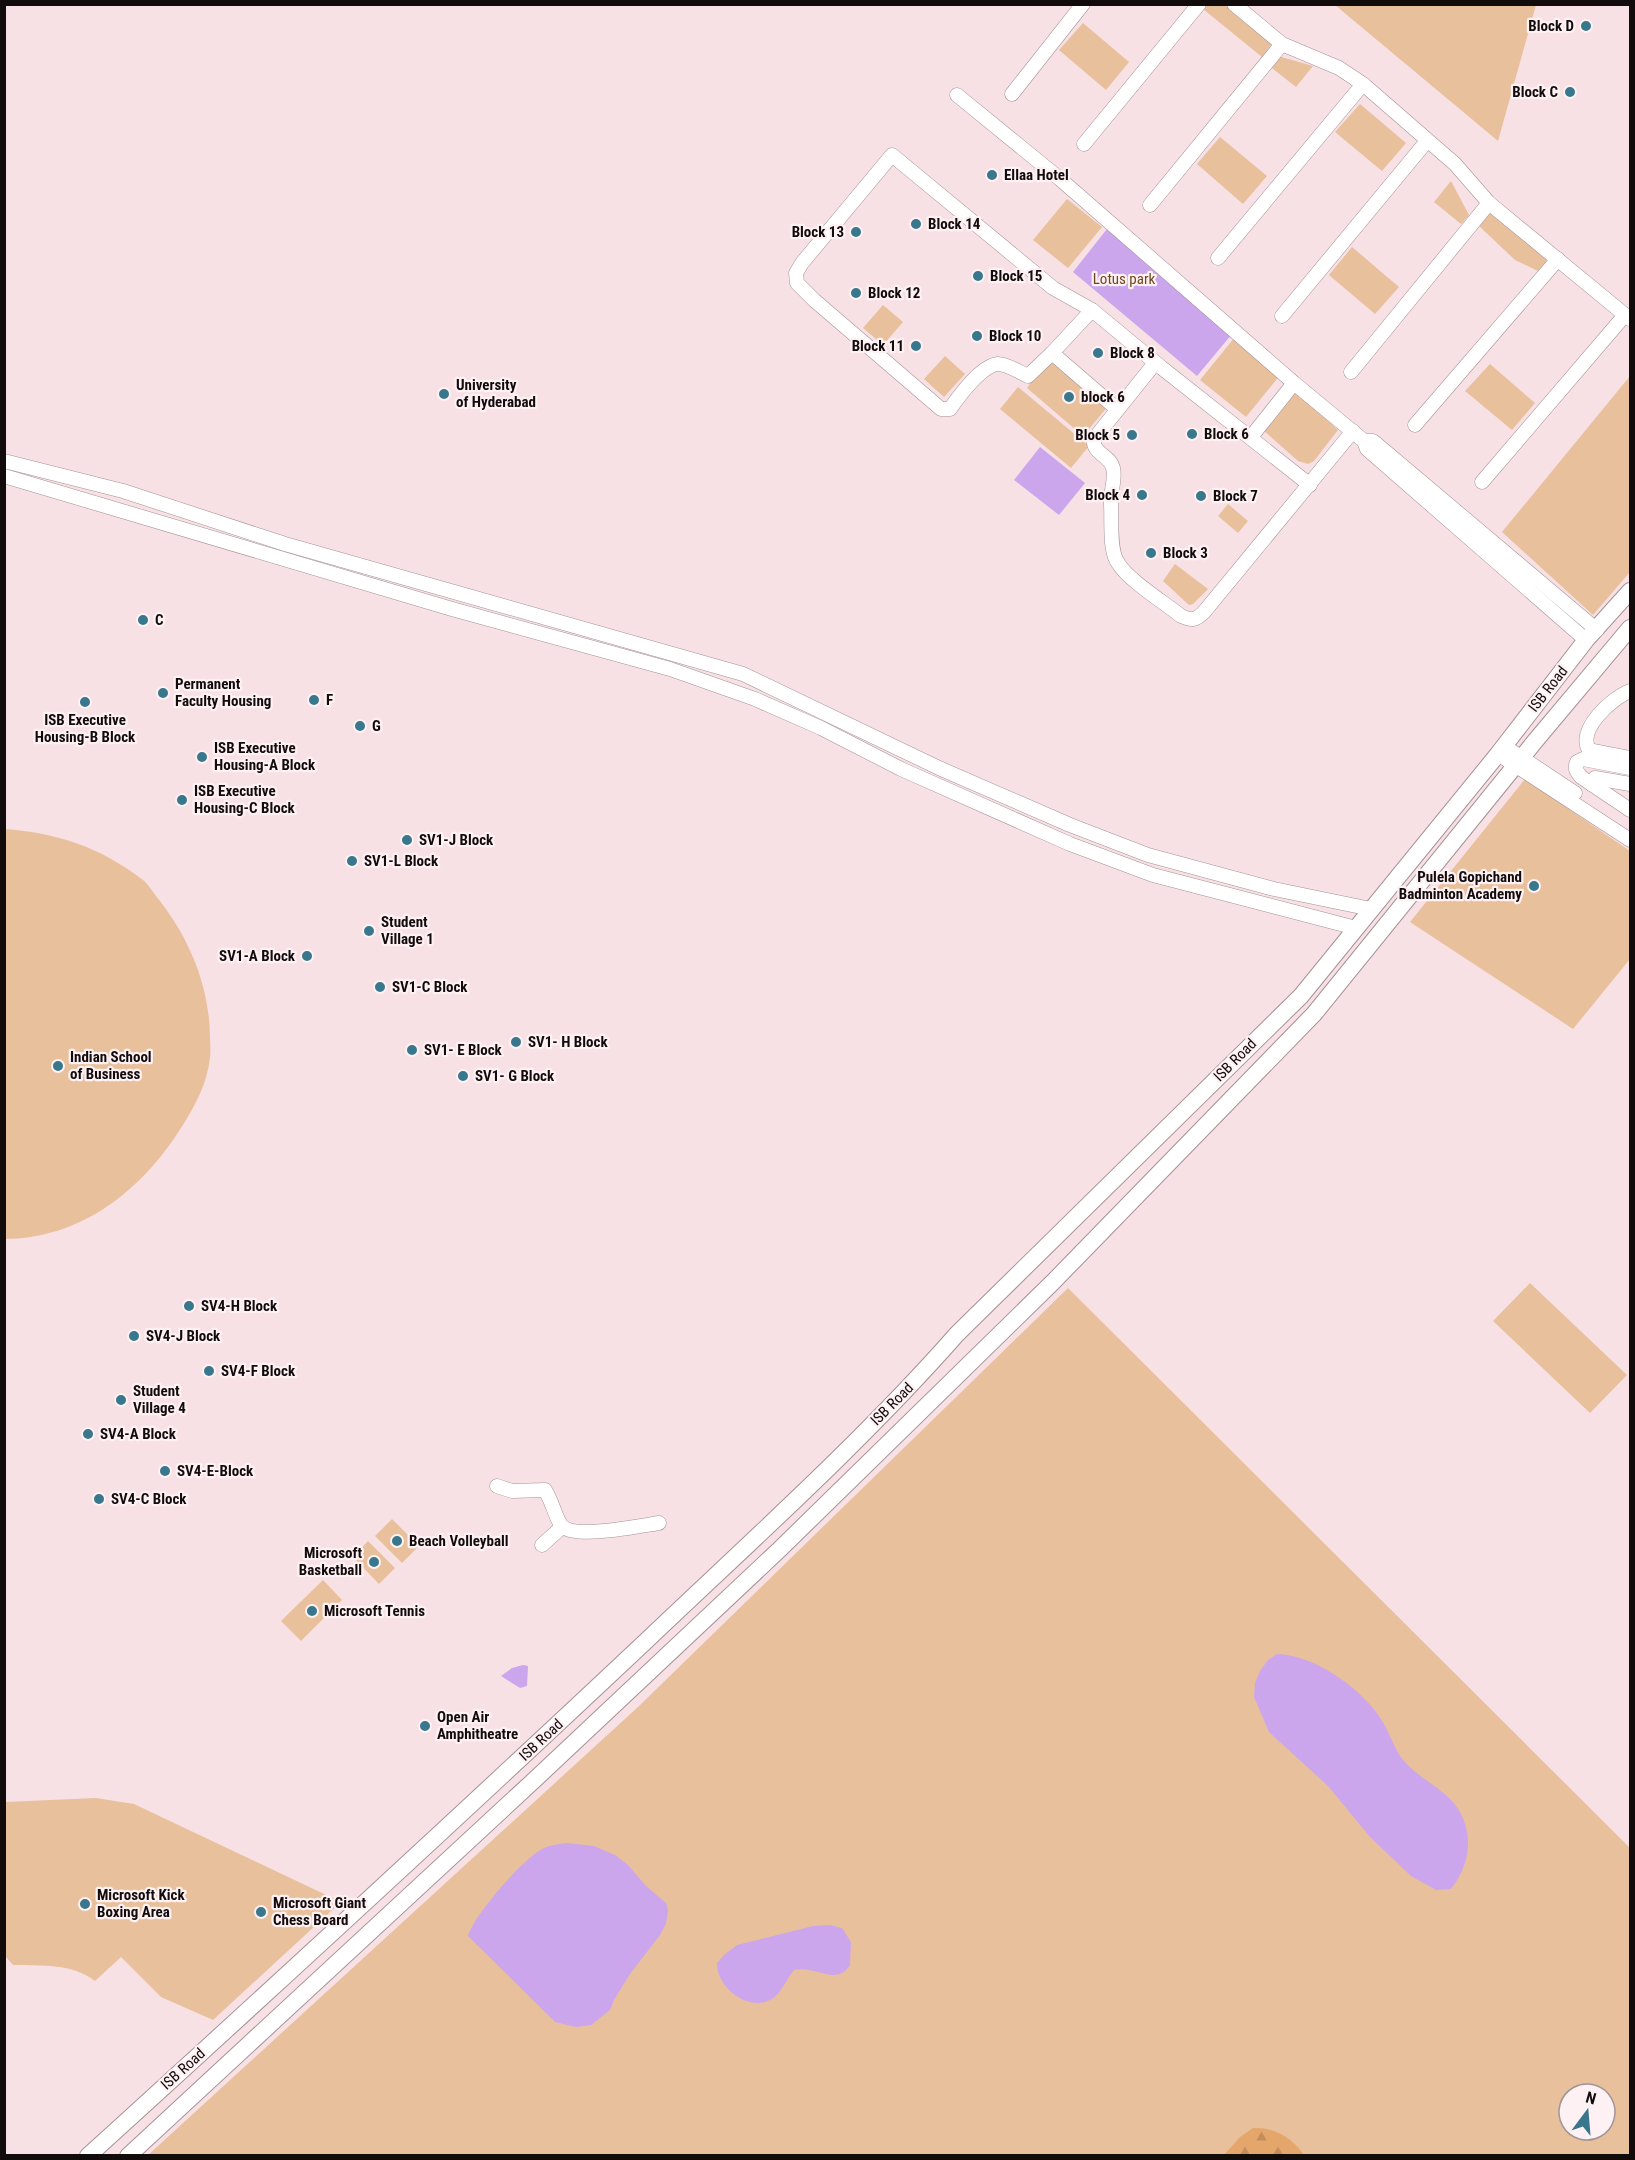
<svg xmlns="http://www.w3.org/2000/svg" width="1635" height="2160" font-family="'Roboto Condensed',sans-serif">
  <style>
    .green { fill: #e9c09c; fill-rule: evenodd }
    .forest { fill: url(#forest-firs) }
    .water { fill: #cba6ec }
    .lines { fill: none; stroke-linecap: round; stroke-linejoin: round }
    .minor-casing { stroke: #a59195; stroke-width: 15 }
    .major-casing { stroke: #a59195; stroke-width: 18 }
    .minor { stroke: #fff; stroke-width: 14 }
    .major { stroke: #fff; stroke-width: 16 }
    .poi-dot { fill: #38778c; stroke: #fef1f3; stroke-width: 2 }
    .labels { text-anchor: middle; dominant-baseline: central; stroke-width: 4.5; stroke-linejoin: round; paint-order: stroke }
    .poi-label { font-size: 15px; font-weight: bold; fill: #120b0c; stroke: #fef1f3; text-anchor: start }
    .park-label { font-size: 15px; fill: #70461b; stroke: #fef1f3 }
    .street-label { font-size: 15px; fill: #120b0c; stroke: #fef1f3 }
  </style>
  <defs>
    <pattern id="forest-firs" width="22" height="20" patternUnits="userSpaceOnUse" patternTransform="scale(1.5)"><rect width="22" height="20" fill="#e4a66b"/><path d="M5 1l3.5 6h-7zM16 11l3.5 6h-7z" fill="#c38e5c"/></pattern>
  </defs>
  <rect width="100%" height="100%" fill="#f7e1e5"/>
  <g class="green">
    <path d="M1207 5H1226L1273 42 1262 57 1203 9Z"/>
    <path d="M1335 5H1536L1498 141Z"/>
    <path d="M1083 23 1129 62 1106 90 1059 50Z"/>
    <path d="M1278 56 1313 66 1296 87 1268 65Z"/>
    <path d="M1360 104 1406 143 1382 171 1335 132Z"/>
    <path d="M1220 137 1267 176 1243 204 1197 164Z"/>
    <path d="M1451 181 1469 215 1461 224 1434 202Z"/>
    <path d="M1067 199 1102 227 1068 268 1033 240Z"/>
    <path d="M1488 210 1547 260 1538 271 1515 260 1478 225Z"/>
    <path d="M1352 247 1399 287 1375 314 1329 275Z"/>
    <path d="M883 305 903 322 883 345 863 328Z"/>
    <path d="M1235 337 1281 374 1246 417 1200 380Z"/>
    <path d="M1052 353 1109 405 1083 436 1027 388Z"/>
    <path d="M945 356 965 374 944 397 924 379Z"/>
    <path d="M1490 364 1535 403 1512 430 1465 391Z"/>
    <path d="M1630 376V572L1593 615 1502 532Z"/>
    <path d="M1018 387 1089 446 1071 468 1000 409Z"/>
    <path d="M1295 391 1338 430 1314 461 1308 464 1298 461 1263 430Z"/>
    <path d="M1228 504 1248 521 1238 533 1218 516Z"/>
    <path d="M1175 564 1208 589 1193 604 1189 605 1163 581Z"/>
    <path d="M1525 779 1630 851V959L1573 1029 1410 922Z"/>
    <path d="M4 829C58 833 100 847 143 880 149 885 154 894 160 901 190 940 209 986 210 1035 210 1042 211 1050 210 1058 207 1084 195 1106 181 1128 142 1190 81 1239 4 1239Z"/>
    <path d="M1530 1283 1627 1375 1590 1413 1493 1321Z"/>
    <path d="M1068 1288 1630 1848V2155L147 2156 638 1707ZM1569 2094H1605V2130H1569Z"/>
    <path d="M392 1519 419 1546 402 1563 375 1536Z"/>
    <path d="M368 1541 395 1568 379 1584 353 1557Z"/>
    <path d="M323 1580 342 1600 301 1641 281 1621Z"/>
    <path d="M96 1798 134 1804 341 1902 213 2020 161 1997 121 1957 95 1981C72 1963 42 1966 13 1965L5 1956V1802Z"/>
  </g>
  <path class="forest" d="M1253 2128C1275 2127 1292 2138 1304 2155H1224L1240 2137Z"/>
  <g class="water">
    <path d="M1107 229 1232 334 1197 376 1073 272Z"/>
    <path d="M1040 447 1085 483 1059 515 1014 480Z"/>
    <path d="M1277 1654C1314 1655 1358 1686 1379 1716 1389 1730 1393 1747 1403 1760 1416 1775 1434 1784 1449 1798 1475 1823 1473 1862 1451 1889L1436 1890 1411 1876 1370 1837 1328 1786 1269 1732 1254 1697 1255 1683 1260 1671 1268 1660Z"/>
    <path d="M523 1665 528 1666 527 1686 520 1688 501 1676 512 1668Z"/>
    <path d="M567 1843 594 1846 615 1855 628 1865 646 1886 666 1903 668 1910 666 1924 660 1935 630 1974 614 2000 610 2010 591 2025 576 2027 555 2022 468 1936C473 1916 525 1856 544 1848 551 1845 559 1844 567 1843Z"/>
    <path d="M830 1925 842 1928 851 1942 850 1965C837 1987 816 1965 794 1970 786 1979 781 1995 770 2000 748 2012 716 1987 717 1963L725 1954 737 1945 813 1926Z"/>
  </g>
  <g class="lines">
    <g class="minor-casing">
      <g id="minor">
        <path d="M1234 4 1282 44 1339 68 1363 84 1455 164 1489 203 1630 319"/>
        <path d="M1012 94 1083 4"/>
        <path d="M957 95 1060 179 1294 383 1364 441H1373L1597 630"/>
        <path d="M1084 144 1199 4"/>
        <path d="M1150 205 1282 44"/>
        <path d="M1218 258 1363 84"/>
        <path d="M1282 316 1427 141"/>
        <path d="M1052 353 1092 310"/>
        <path d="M1155 363 1094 439C1092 454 1110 455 1113 468 1116 479 1110 492 1111 504 1112 520 1109 551 1118 563 1128 580 1165 603 1181 616 1192 621 1196 620 1204 612L1353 431"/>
        <path d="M1351 372 1489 203"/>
        <path d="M1117 409 1052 353 1028 376C1019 372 1007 364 998 364 982 365 959 396 950 409H941L814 300 797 283 796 273 802 263 892 155 1053 288 1092 310 1162 368 1310 485"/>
        <path d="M1415 425 1558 259"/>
        <path d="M1251 437 1294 383"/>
        <path d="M1364 441 1367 449 1586 640"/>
        <path d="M4 461 123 491 285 544 743 674 939 768 1070 825 1148 855 1274 889 1371 909"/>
        <path d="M4 476 452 609 670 669 755 699 821 728 901 769 1070 844 1153 875 1356 928"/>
        <path d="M1482 482 1625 315"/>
        <path d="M1630 691C1612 698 1577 729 1589 750L1630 758"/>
        <path d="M1504 746 1575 793"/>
        <path d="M1498 754 1630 840"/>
        <path d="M1630 768 1583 759 1577 762C1574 769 1577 772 1581 777L1630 810"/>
        <path d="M1591 784 1595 778 1630 784"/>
        <path d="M497 1486 512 1491 545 1490C552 1501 555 1516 561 1525 572 1540 640 1526 659 1523"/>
        <path d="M542 1545 562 1527"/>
      </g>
    </g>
    <g class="major-casing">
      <g id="major">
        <path d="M88 2156C275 1986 461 1815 645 1642 750 1542 861 1443 957 1334L1301 996 1498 754 1586 640 1630 591"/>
        <path d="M128 2156 530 1784 780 1549 1053 1282 1314 1014 1536 740 1630 628"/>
      </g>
    </g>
    <use href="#minor" class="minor"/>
    <use href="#major" class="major"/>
  </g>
  <g class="poi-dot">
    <circle cx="1586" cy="26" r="6"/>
    <circle cx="1570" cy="92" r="6"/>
    <circle cx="992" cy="175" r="6"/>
    <circle cx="916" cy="224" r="6"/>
    <circle cx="856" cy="232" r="6"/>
    <circle cx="978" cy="276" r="6"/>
    <circle cx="856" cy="293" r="6"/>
    <circle cx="977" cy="336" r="6"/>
    <circle cx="916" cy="346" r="6"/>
    <circle cx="1098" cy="353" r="6"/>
    <circle cx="444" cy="394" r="6"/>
    <circle cx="1069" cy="397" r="6"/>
    <circle cx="1192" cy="434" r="6"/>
    <circle cx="1132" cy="435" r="6"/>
    <circle cx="1142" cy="495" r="6"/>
    <circle cx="1201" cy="496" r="6"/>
    <circle cx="1151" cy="553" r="6"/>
    <circle cx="143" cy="620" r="6"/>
    <circle cx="163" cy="693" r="6"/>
    <circle cx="314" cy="700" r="6"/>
    <circle cx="85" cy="702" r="6"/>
    <circle cx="360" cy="726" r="6"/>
    <circle cx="202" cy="757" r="6"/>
    <circle cx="182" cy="800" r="6"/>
    <circle cx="407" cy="840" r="6"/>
    <circle cx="352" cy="861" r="6"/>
    <circle cx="1534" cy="886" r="6"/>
    <circle cx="369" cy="931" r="6"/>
    <circle cx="307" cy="956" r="6"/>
    <circle cx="380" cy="987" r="6"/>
    <circle cx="516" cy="1042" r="6"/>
    <circle cx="412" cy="1050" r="6"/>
    <circle cx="58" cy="1066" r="6"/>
    <circle cx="463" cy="1076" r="6"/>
    <circle cx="189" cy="1306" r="6"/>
    <circle cx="134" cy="1336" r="6"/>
    <circle cx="209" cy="1371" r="6"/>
    <circle cx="121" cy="1400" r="6"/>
    <circle cx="88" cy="1434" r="6"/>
    <circle cx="165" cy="1471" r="6"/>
    <circle cx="99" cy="1499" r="6"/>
    <circle cx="397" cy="1541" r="6"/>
    <circle cx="374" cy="1562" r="6"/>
    <circle cx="312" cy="1611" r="6"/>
    <circle cx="425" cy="1726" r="6"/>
    <circle cx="85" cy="1904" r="6"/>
    <circle cx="261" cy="1912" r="6"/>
  </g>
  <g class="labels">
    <g class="poi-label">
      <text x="1574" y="26" text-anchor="end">Block D</text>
      <text x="1558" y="92" text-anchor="end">Block C</text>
      <text x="1004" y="175">Ellaa Hotel</text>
      <text x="928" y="224">Block 14</text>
      <text x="844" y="232" text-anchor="end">Block 13</text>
      <text x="990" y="276">Block 15</text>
      <text x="868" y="293">Block 12</text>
      <text x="989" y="336">Block 10</text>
      <text x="904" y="346" text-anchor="end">Block 11</text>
      <text x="1110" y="353">Block 8</text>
      <text x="456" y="385">University<tspan x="456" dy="17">of Hyderabad</tspan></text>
      <text x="1081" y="397">block 6</text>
      <text x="1204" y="434">Block 6</text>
      <text x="1120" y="435" text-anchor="end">Block 5</text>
      <text x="1130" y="495" text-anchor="end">Block 4</text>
      <text x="1213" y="496">Block 7</text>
      <text x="1163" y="553">Block 3</text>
      <text x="155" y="620">C</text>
      <text x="175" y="684">Permanent<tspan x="175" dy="17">Faculty Housing</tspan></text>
      <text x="326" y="700">F</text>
      <text x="85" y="720" text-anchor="middle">ISB Executive<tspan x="85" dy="17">Housing-B Block</tspan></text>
      <text x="372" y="726">G</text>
      <text x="214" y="748">ISB Executive<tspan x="214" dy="17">Housing-A Block</tspan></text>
      <text x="194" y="791">ISB Executive<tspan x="194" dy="17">Housing-C Block</tspan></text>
      <text x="419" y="840">SV1-J Block</text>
      <text x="364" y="861">SV1-L Block</text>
      <text x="1522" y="877" text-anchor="end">Pulela Gopichand<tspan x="1522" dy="17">Badminton Academy</tspan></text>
      <text x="381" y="922">Student<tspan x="381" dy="17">Village 1</tspan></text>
      <text x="295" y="956" text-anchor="end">SV1-A Block</text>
      <text x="392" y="987">SV1-C Block</text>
      <text x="528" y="1042">SV1- H Block</text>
      <text x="424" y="1050">SV1- E Block</text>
      <text x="70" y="1057">Indian School<tspan x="70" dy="17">of Business</tspan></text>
      <text x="475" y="1076">SV1- G Block</text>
      <text x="201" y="1306">SV4-H Block</text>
      <text x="146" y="1336">SV4-J Block</text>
      <text x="221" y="1371">SV4-F Block</text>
      <text x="133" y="1391">Student<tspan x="133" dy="17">Village 4</tspan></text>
      <text x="100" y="1434">SV4-A Block</text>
      <text x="177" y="1471">SV4-E-Block</text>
      <text x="111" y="1499">SV4-C Block</text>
      <text x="409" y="1541">Beach Volleyball</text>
      <text x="362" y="1553" text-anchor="end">Microsoft<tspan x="362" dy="17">Basketball</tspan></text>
      <text x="324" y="1611">Microsoft Tennis</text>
      <text x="437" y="1717">Open Air<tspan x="437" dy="17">Amphitheatre</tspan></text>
      <text x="97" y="1895">Microsoft Kick<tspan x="97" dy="17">Boxing Area</tspan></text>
      <text x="273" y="1903">Microsoft Giant<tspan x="273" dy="17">Chess Board</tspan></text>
    </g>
    <g class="park-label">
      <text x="1124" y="279">Lotus park</text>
    </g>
    <g class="street-label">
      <text transform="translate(1548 689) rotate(-52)">ISB Road</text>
      <text transform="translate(1235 1060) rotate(-45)">ISB Road</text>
      <text transform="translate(892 1404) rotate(-45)">ISB Road</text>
      <text transform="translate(541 1740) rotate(-43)">ISB Road</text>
      <text transform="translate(183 2069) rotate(-42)">ISB Road</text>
    </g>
  </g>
  <rect width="1635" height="2160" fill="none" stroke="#120b0c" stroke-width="12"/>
  <g transform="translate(1587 2112) rotate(16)"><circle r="28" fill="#fef1f3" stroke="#a09597" stroke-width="1.5"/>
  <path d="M0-4.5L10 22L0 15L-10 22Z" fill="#38778c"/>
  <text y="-9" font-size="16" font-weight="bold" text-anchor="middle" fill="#120b0c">N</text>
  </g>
</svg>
